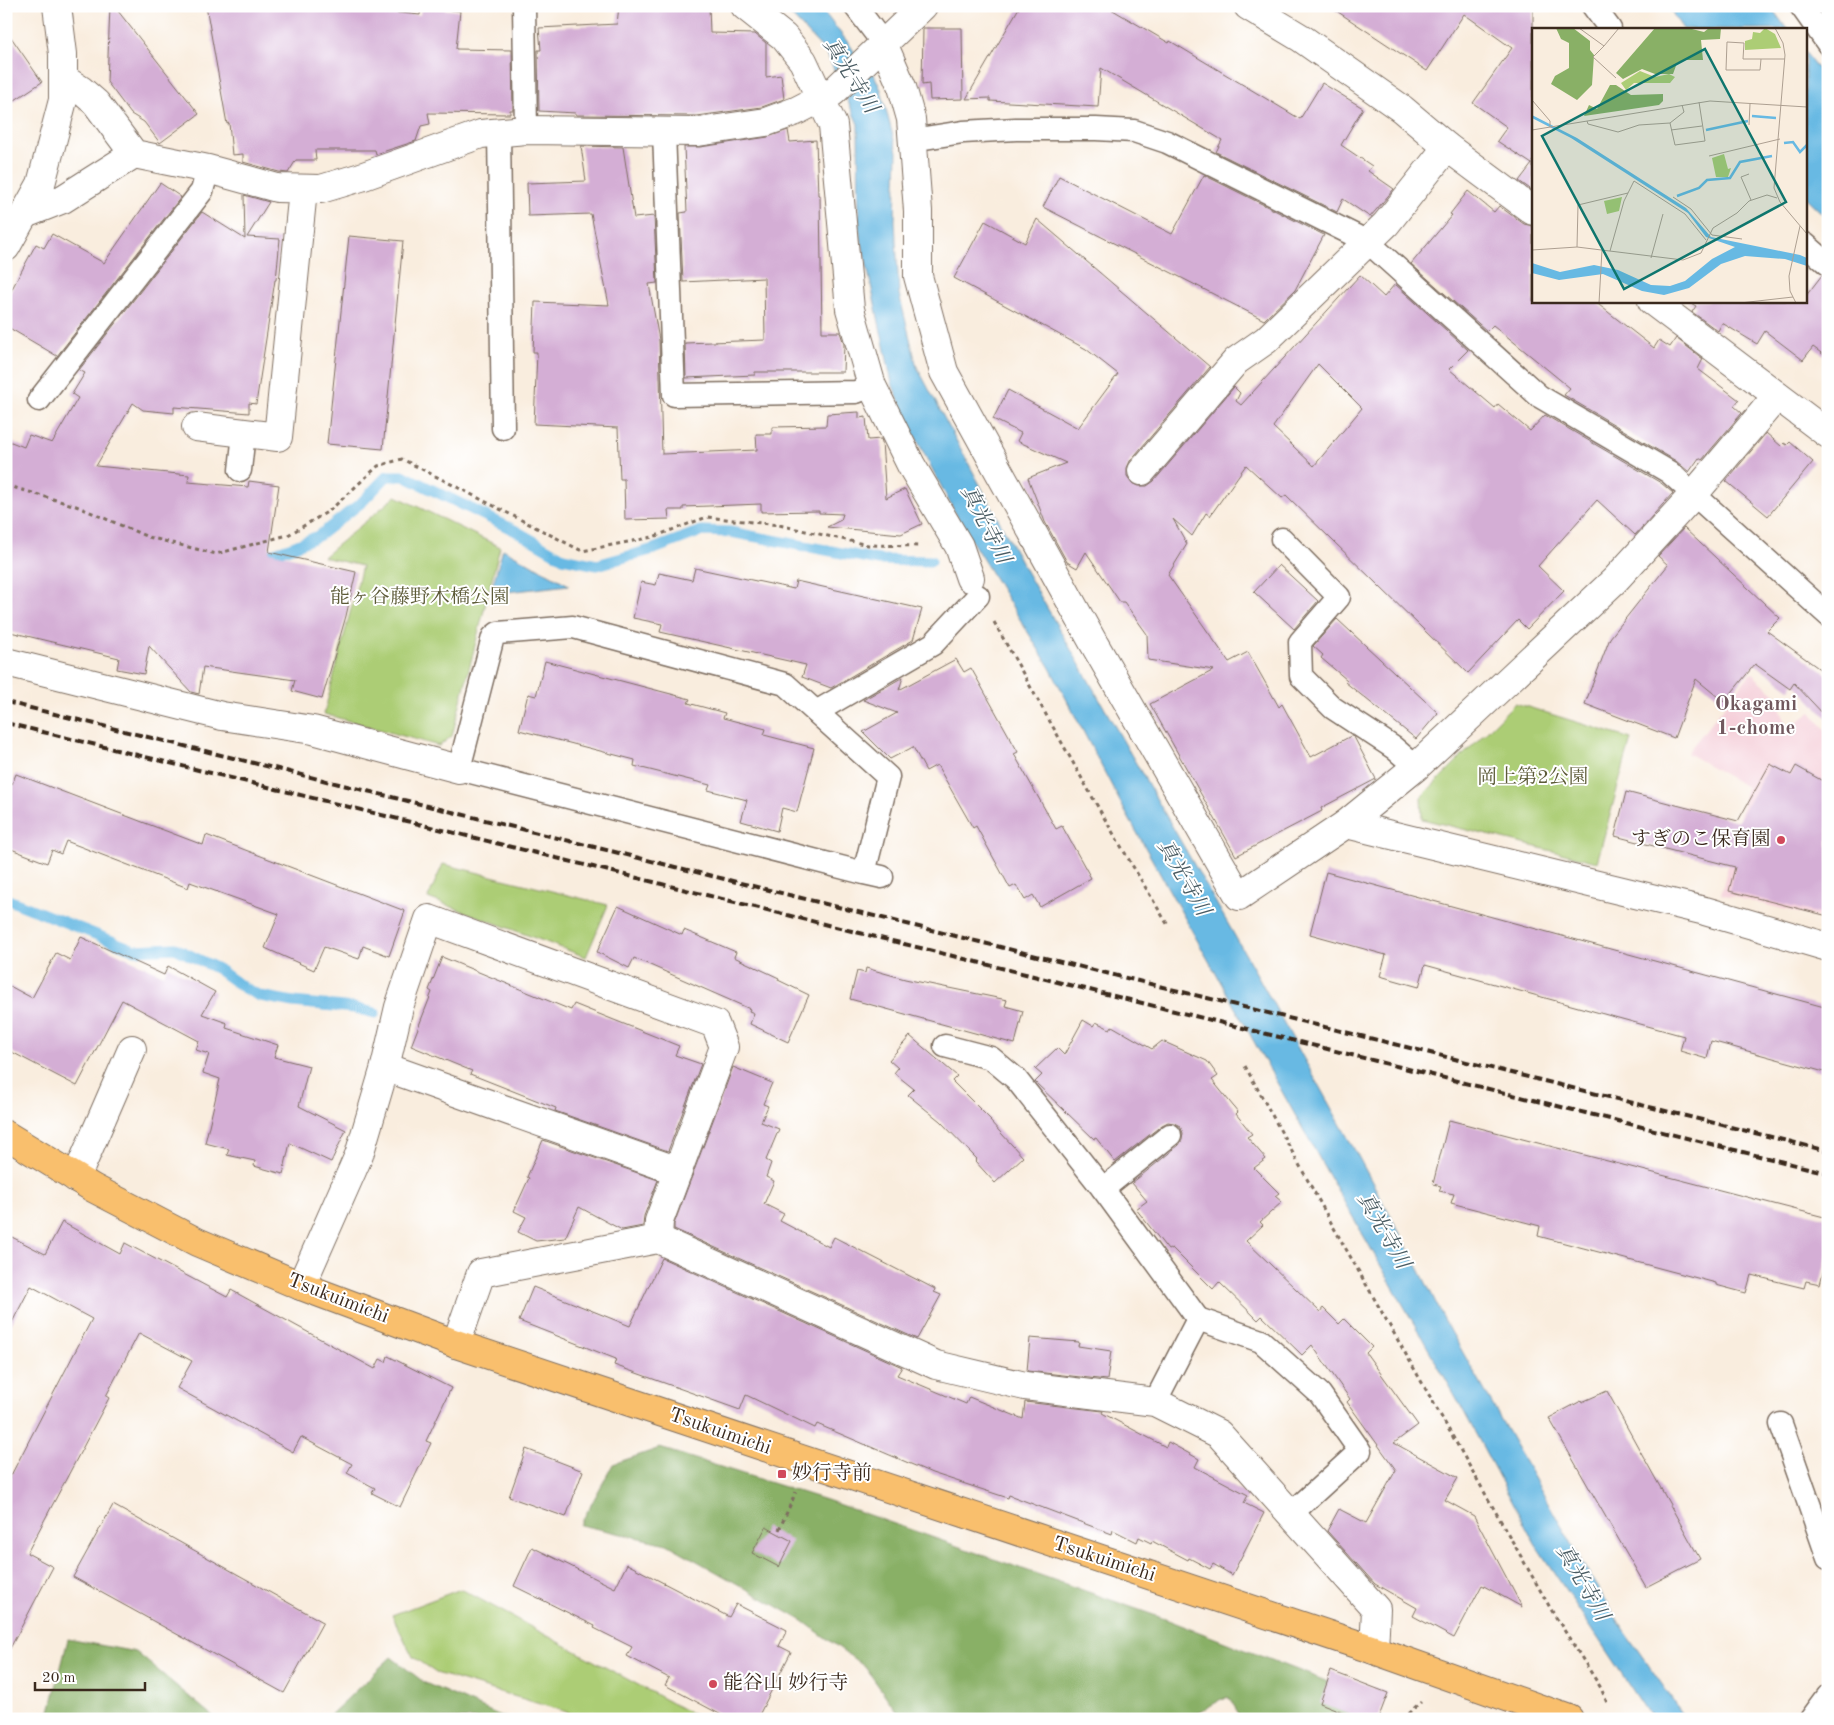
<svg xmlns="http://www.w3.org/2000/svg" width="1834" height="1725" font-family="'Old Standard TT','Noto Serif JP',serif">
  <style>
    .built { fill: #f5cfd9 }
    .green { fill: #accd75; stroke: #747c4a }
    .forest { fill: #89b066; stroke: #626d42 }
    .water { fill: #67b9e3; stroke: #517280 }
    .lines { fill: none; stroke-linecap: round; stroke-linejoin: round }
    .stream { stroke: #67b9e3; stroke-width: 11 }
    .building { fill: #d4aed5; fill-rule: evenodd }
    .lane-casing { stroke: #7e6e61; stroke-width: 25 }
    .street-casing { stroke: #7e6e61; stroke-width: 30 }
    .primary-casing { stroke: #7e6e61; stroke-width: 30 }
    .path { stroke: #7e6e61; stroke-width: 3; stroke-dasharray: 4 4; stroke-linecap: butt }
    .lane { stroke: #fff; stroke-width: 22 }
    .street { stroke: #fff; stroke-width: 28 }
    .primary { stroke: #f9bf6d; stroke-width: 28 }
    .rail { stroke: #3b2a1e; stroke-width: 4; stroke-dasharray: 8 4; stroke-linecap: butt }
    .poi-dot { fill: #d1495b; stroke: #fff; stroke-width: 2 }
    .labels { text-anchor: middle; dominant-baseline: central; stroke-width: 4; stroke-linejoin: round; paint-order: stroke }
    .park-label { font-size: 20px; fill: #5d5b38; stroke: #fff }
    .poi-label { font-size: 20px; fill: #3b2a1e; stroke: #fff; text-anchor: start }
    .street-label { font-size: 20px; fill: #3b2a1e; stroke: #fff }
    .water-label { font-size: 21px; font-style: italic; fill: #4a5c63; stroke: #fff }
    .neighbourhood-label { font-size: 21px; font-weight: bold; fill: #71585e; stroke: #fff }
    .inset-river { fill: none; stroke: #67b9e3; stroke-width: 2.5 }
    .inset-road { fill: none; stroke: #ad9f91; stroke-width: 1 }
    .view { fill: #0f766e; fill-opacity: 0.15; stroke: #0f766e; stroke-width: 2.5 }
    .inset-edge { fill: none; stroke: #3b2a1e; stroke-width: 2.5 }
  </style>
  <rect width="100%" height="100%" fill="#fff"/>
  <filter id="ink" filterUnits="userSpaceOnUse"><feTurbulence type="fractalNoise" baseFrequency=".02" numOctaves="2"/><feDisplacementMap in="SourceGraphic" scale="10" xChannelSelector="R" yChannelSelector="G"/><feConvolveMatrix kernelMatrix="1 2 1 2 8 2 1 2 1" color-interpolation-filters="sRGB"/></filter>
  <filter id="wash" filterUnits="userSpaceOnUse"><feTurbulence type="fractalNoise" baseFrequency=".0096" numOctaves="4" result="noise"/><feDisplacementMap in="SourceGraphic" scale="20" xChannelSelector="R" yChannelSelector="G"/><feGaussianBlur stdDeviation="1.12" result="paint"/><feColorMatrix in="noise" values="0 0 0 0 0 0 0 0 0 0 0 0 0 0 0 0 0 1.4 0 .05"/><feComposite in="paint" operator="in"/></filter>
  <g filter="url(#wash)">
    <rect width="100%" height="100%" fill="#f9edde"/>
    <path class="built" d="M1751 673 1774 693 1788 728 1811 712 1828 733V920L1721 894 1747 787 1687 753Z"/>
    <g class="green">
      <path d="M396 496 500 547 452 736 439 746 324 714 362 566 323 557Z"/>
      <path d="M1515 703 1631 739 1597 862 1422 819 1421 797Z"/>
      <path d="M443 864 608 905 586 957 428 898Z"/>
      <path d="M461 1589 701 1719H573L570 1713 436 1673 413 1657 392 1615Z"/>
    </g>
    <g class="forest">
      <path d="M660 1448 826 1500 1168 1620 1375 1700 1367 1719H1242L1228 1696 1186 1719H902L865 1667 803 1621 667 1544 580 1525 613 1464Z"/>
      <path d="M68 1639 136 1652 216 1719H48Z"/>
      <path d="M391 1657 425 1683 508 1719H326Z"/>
    </g>
    <g class="water">
      <path d="M782 6H819L850 45 866 71 873 72 881 90 897 152 895 221 899 294 917 367 1026 571 1255 971 1358 1156 1419 1269 1445 1321 1588 1573 1622 1627 1686 1719H1652L1535 1544 1456 1397 1327 1172 1126 813 1050 668 960 522 906 419 892 383 859 229 858 124 826 52Z"/>
      <path d="M1667 6H1770L1787 29H1683Z"/>
      <path d="M1805 52 1828 82V219L1805 197Z"/>
      <path d="M503 549 569 585 490 594Z"/>
    </g>
    <g class="lines">
      <g class="stream">
        <path d="M260 558 295 546 320 535 362 502 387 476H404L516 531 563 558 597 565 654 549 701 531 730 532 879 560 931 561"/>
        <path d="M6 899 135 950 175 948 218 969 244 988 260 996 293 1002 354 1008 375 1013"/>
      </g>
    </g>
    <g id="blocks">
      <g class="building">
        <path d="M110 6H114L199 114 160 143 144 122 131 114 107 82Z"/>
        <path d="M206 6H352V8L420 15 421 7 460 11 456 49 512 50 513 110H510V114L428 113 430 124 421 126 416 141 376 154 375 150H315L316 160H296L288 173 279 172 243 162V154L232 155 229 123 227 124Z"/>
        <path d="M619 6H709L710 33 755 34 766 43V77L781 75 784 99 762 107 697 116 576 115V113L539 111 538 50H541L539 28 617 24Z"/>
        <path d="M1020 6H1106L1169 43 1170 41 1300 119 1322 83 1363 108 1341 145 1372 166 1368 171 1394 189 1370 217 1343 199 1337 212 1216 152 1222 140 1101 68 1098 107 990 101V98L966 99Z"/>
        <path d="M1329 6H1533V191L1519 181 1532 164 1497 141 1507 127 1473 103 1512 48 1464 14 1427 71Z"/>
        <path d="M923 28H962L963 99 930 100 929 84 922 85Z"/>
        <path d="M6 30 42 82 6 106Z"/>
        <path d="M788 130 790 142 816 140 818 195H820L822 332H840L844 344 843 372H755V375L686 378 685 343 765 340 764 278 683 282 680 213 687 212 684 147H700L768 137Z"/>
        <path d="M581 146 623 147 634 218 654 216 657 283 649 284 659 340 662 454 757 450 756 434H772V427L826 426 827 414 859 412V418L866 417 868 440 881 439 882 442 886 498 905 489 922 524 901 534 827 527 841 520 843 514 819 513V511L761 512V504L683 507V510H668L669 519 625 520 624 479H620L618 428 534 424 537 352H533L535 302 609 305 591 214 528 216 527 183 586 181Z"/>
        <path d="M1204 175 1324 235 1295 290 1264 320 1043 207 1059 176 1172 234Z"/>
        <path d="M160 183 181 197 57 356 6 326V300L36 244 44 248 52 234 104 263Z"/>
        <path d="M1468 191 1494 212 1499 206 1524 224 1533 226V301H1594L1654 348 1659 340 1670 347 1676 338 1703 359 1698 369 1739 400 1734 406 1742 413 1702 460 1699 458 1689 472 1676 461 1564 395 1570 388 1493 325 1487 331 1411 264 1452 215 1450 214Z"/>
        <path d="M244 195 269 202 247 237 280 239 276 280H275L256 404 249 403V413L174 407V413L143 410 133 403 96 466 189 475 188 482 248 487 249 481 279 485 269 552 356 572 346 616 322 699 292 691 295 680 203 667 199 694 191 692 149 646 144 674 117 669 119 658 6 631V440L24 447 29 435 52 443 78 398 72 394 85 373 79 370 202 212 245 239Z"/>
        <path d="M1037 219 1210 367 1130 461 1127 468V476L1132 483 1139 486H1147L1154 481 1234 387 1240 393 1236 401 1241 405 1360 275 1384 297 1395 284 1468 350 1449 369 1495 408 1498 404 1530 431 1545 415 1661 483 1673 493 1635 535 1597 500 1538 566 1564 591 1527 629 1518 620 1468 673 1286 495 1282 498 1246 465 1210 516 1206 513 1192 536 1173 519 1187 544 1168 575 1229 662 1248 652 1279 707 1282 704 1311 757 1351 736 1354 737 1376 779 1321 808 1322 811 1236 856 1150 704 1214 670 1148 660 1147 634 1124 602H1120L1086 552 1077 568 1067 562 1045 522 1028 478 1066 463 1017 441 1021 433 993 419 1008 390 1078 428 1118 374 1086 349 954 278 985 221 1025 243ZM1318 364 1362 408 1314 466 1273 427Z"/>
        <path d="M349 236 403 241 383 449 327 444Z"/>
        <path d="M1822 275 1828 277V358L1813 347 1803 360 1765 331 1757 344 1722 323 1718 331 1692 312 1696 306 1687 301H1805V297Z"/>
        <path d="M1766 433 1781 446 1784 443 1787 445 1790 442 1813 462 1768 516 1726 481Z"/>
        <path d="M1684 528 1780 618 1767 631 1828 675V719L1794 683 1790 689 1755 664 1724 702 1696 679 1674 738 1585 704 1610 638 1668 565 1658 556Z"/>
        <path d="M1279 565 1318 601 1294 629 1254 592Z"/>
        <path d="M695 568 794 589 796 581 922 609 913 640 831 688 802 677 806 665 660 632 662 624 633 618 641 582 656 585 659 573 692 580Z"/>
        <path d="M1337 619 1438 713 1416 739 1345 682 1347 680 1321 658 1323 655 1313 646Z"/>
        <path d="M956 659 964 672 971 668 1018 752 1014 754 1056 829 1062 826 1091 878 1040 907 1033 895 1025 900 1016 885 1010 888 976 826 973 828 937 765 926 771 913 747 890 759 863 732 897 713 863 700 903 677 899 690Z"/>
        <path d="M545 661 690 699 688 703 725 713 723 718 766 729 764 735 814 748 797 812 782 808 777 831 741 821 747 800 708 790 710 785 634 766 635 760 519 730 528 694 536 696Z"/>
        <path d="M1770 764 1791 775 1796 766 1828 784V916L1729 891 1735 867 1615 836 1626 792 1738 821Z"/>
        <path d="M16 774 203 845 206 835 405 911 389 956 363 946 359 959 324 947 314 970 265 948 279 914 190 882 188 888 66 841 61 854 52 850 47 863 6 847V782L12 784Z"/>
        <path d="M1326 872 1828 1008V1073L1711 1041 1707 1059 1680 1051 1684 1036 1425 965 1419 987 1380 976 1386 955 1310 934Z"/>
        <path d="M618 906 682 935 684 930 736 952 734 957 779 978 778 980 809 995 788 1042 750 1024 754 1013 749 1011 750 1009 634 958 629 968 597 952Z"/>
        <path d="M81 937 164 975 168 966 215 992 202 1014 227 1023 226 1028 278 1045 274 1057 309 1066 299 1106 346 1130 331 1162 290 1143 283 1174 254 1166 255 1161 227 1155 229 1149 205 1143 220 1079 203 1073 209 1054 196 1050 199 1041 122 1000 77 1086 6 1049V984L32 998 56 953 70 960Z"/>
        <path d="M442 957 571 1010 574 1004 679 1046 675 1055 701 1064 668 1151 555 1111 556 1108 470 1074 472 1071 411 1046 432 992 429 990Z"/>
        <path d="M866 968 905 979 1007 1000 1005 1006 1023 1011 1015 1044 850 999 857 971 865 973Z"/>
        <path d="M1083 1020 1093 1026 1096 1022 1110 1029 1112 1026 1152 1049 1162 1041 1207 1061 1218 1076 1212 1080 1238 1112 1236 1114 1252 1134 1247 1137 1266 1159 1254 1168 1279 1193 1275 1196 1282 1202 1260 1222 1263 1225 1246 1241 1320 1312 1323 1308 1339 1324 1344 1319 1372 1347 1366 1353 1418 1425 1394 1443 1458 1478 1445 1500 1474 1516 1522 1607 1482 1585 1454 1638 1413 1616 1417 1608 1375 1584 1327 1531 1339 1509 1366 1523 1396 1470 1347 1402 1350 1399 1312 1345 1302 1355 1262 1316 1258 1320 1219 1282 1213 1289 1172 1248 1168 1250 1136 1209 1147 1201 1132 1183 1179 1145 1182 1140 1183 1133 1180 1126 1174 1123 1168 1122 1162 1125 1115 1162 1096 1138 1094 1139 1035 1082 1042 1075 1035 1069 1057 1048 1064 1055Z"/>
        <path d="M910 1036 957 1076 952 1081 991 1120 990 1121 1023 1157 995 1183 975 1161 977 1159 974 1156 940 1121 908 1095 914 1089 894 1073 898 1068 889 1060Z"/>
        <path d="M733 1067 772 1083 763 1104 768 1106 761 1122 779 1129 766 1160 771 1163 766 1177 774 1181 764 1204 784 1214 780 1221 829 1247 834 1237 935 1289 934 1292 941 1295 917 1339 674 1229V1224Z"/>
        <path d="M1449 1120 1828 1218V1253L1820 1284 1806 1281 1804 1288 1751 1275 1746 1293 1716 1285V1283L1538 1236 1540 1226 1451 1203 1454 1194 1439 1191 1441 1186 1433 1184Z"/>
        <path d="M543 1140 658 1180 644 1216 643 1226 622 1230 579 1207 565 1238 536 1241 518 1232 526 1217 514 1211 529 1178 527 1177Z"/>
        <path d="M62 1222 120 1254 125 1243 227 1297 231 1290 375 1369 380 1359 386 1362 388 1356 451 1388 426 1441 431 1443 400 1507 372 1493 375 1488 347 1473 352 1464 301 1437 293 1452 177 1388 192 1361 139 1333 106 1396 109 1398 27 1553 53 1567 6 1656V1485L92 1319 31 1286 6 1334V1234L45 1254Z"/>
        <path d="M662 1258 902 1367 897 1375 966 1404 969 1397 1023 1419 1025 1402 1103 1411 1102 1413 1166 1447 1168 1442 1199 1459 1195 1467 1248 1495 1244 1503 1264 1513 1232 1575 1213 1564 1210 1569 1189 1558 1188 1560 1152 1541 1151 1543 1139 1537 1137 1542 1113 1530 1112 1534 1009 1495 1008 1498 932 1473 817 1424 815 1428 746 1395 740 1410 614 1365 616 1359 519 1321 533 1287 630 1326Z"/>
        <path d="M1030 1338 1079 1342 1078 1346 1111 1351 1107 1380 1027 1371Z"/>
        <path d="M1607 1391 1700 1559 1646 1587 1549 1418 1581 1401 1582 1402Z"/>
        <path d="M526 1449 583 1471 566 1517 509 1497Z"/>
        <path d="M113 1505 323 1622 284 1693 73 1577Z"/>
        <path d="M766 1527 792 1541 779 1567 752 1553Z"/>
        <path d="M532 1547 615 1588 627 1564 729 1617 736 1604 787 1630 779 1646 791 1652 757 1719H729L665 1685 669 1678 627 1656 632 1647 594 1628 595 1626 514 1586Z"/>
        <path d="M1331 1671 1388 1693 1378 1719H1360L1320 1703Z"/>
      </g>
    </g>
  </g>
  <g filter="url(#ink)">
    <use href="#blocks" fill-opacity="0" stroke="#7e6e61" stroke-width="1"/>
    <g class="lines">
      <g class="lane-casing">
        <g id="lane">
          <path d="M524 6 526 130"/>
          <path d="M855 6 883 43"/>
          <path d="M1593 6 1610 29"/>
          <path d="M1801 6 1828 44"/>
          <path d="M499 131 503 428"/>
          <path d="M664 132 674 395 856 392 872 386"/>
          <path d="M912 140 963 132 1016 129H1096L1134 131 1167 142 1368 242 1539 396 1669 472 1828 615"/>
          <path d="M1805 244 1828 264"/>
          <path d="M39 400 202 191 208 169"/>
          <path d="M240 470 244 433"/>
          <path d="M1282 539 1339 597 1300 642 1301 676 1333 708 1394 748 1416 767"/>
          <path d="M816 712 933 644 978 596"/>
          <path d="M864 873 888 777 785 684 573 627 498 633 493 637 459 769 864 873 882 877"/>
          <path d="M945 1046 991 1058 1016 1079 1103 1189 1170 1135"/>
          <path d="M1103 1189 1198 1319 1155 1402"/>
          <path d="M1198 1319 1261 1341 1320 1394 1360 1451 1291 1514"/>
          <path d="M1781 1424 1828 1558"/>
          <path d="M1811 1719 1828 1696"/>
        </g>
      </g>
      <g class="street-casing">
        <g id="street">
          <path d="M745 6 784 37 803 61 833 125 850 309 872 386 911 465 959 546 970 578"/>
          <path d="M1248 6 1301 38 1402 109 1447 147 1533 211"/>
          <path d="M883 43 902 87 911 119 918 211V276L944 372 1093 642 1239 896 1346 824 1416 767 1615 580 1694 494 1777 396"/>
          <path d="M64 79 81 90 96 103 134 154 208 169 277 188 321 189 361 177 481 134 526 130 698 132 766 122 796 111 833 92 923 6"/>
          <path d="M25 214 63 199 134 154"/>
          <path d="M6 247 41 184 63 100V54L57 6"/>
          <path d="M1652 301 1828 434"/>
          <path d="M196 427 278 437 303 190"/>
          <path d="M1142 471 1236 361 1266 340 1386 224 1447 147"/>
          <path d="M6 662 222 716 313 730 459 769"/>
          <path d="M1346 824 1705 911 1828 947"/>
          <path d="M385 1067 678 1171"/>
          <path d="M76 1178 132 1049"/>
          <path d="M301 1286 359 1155 385 1067 399 1007 429 919 715 1024 724 1047 659 1221 658 1239"/>
          <path d="M456 1344 481 1273 658 1239 936 1365 1025 1386 1155 1402 1219 1434 1376 1609 1374 1650"/>
        </g>
      </g>
      <g class="primary-casing">
        <path id="primary" d="M6 1135 93 1188 197 1242 301 1286 456 1344 1374 1650 1569 1719"/>
      </g>
      <g class="path">
        <path d="M6 485 76 506 148 537 216 554 288 535 329 511 378 466 402 459 582 551 653 537 707 517 779 525 868 545 921 546"/>
        <path d="M994 622 1103 816 1169 927"/>
        <path d="M1245 1066 1334 1228 1552 1611 1601 1688 1607 1703"/>
        <path d="M779 1530 796 1492"/>
        <path d="M1402 1719 1421 1702"/>
      </g>
      <use href="#lane" class="lane"/>
      <use href="#street" class="street"/>
      <use href="#primary" class="primary"/>
      <g class="rail">
        <path d="M6 702 1828 1151"/>
        <path d="M6 723C614 871 1221 1023 1828 1173"/>
      </g>
    </g>
  </g>
  <g class="poi-dot">
    <circle cx="1781" cy="840" r="5"/>
    <rect x="777" y="1469" width="10" height="10" rx="2.5"/>
    <circle cx="713" cy="1684" r="5"/>
  </g>
  <g class="labels">
    <g class="park-label">
      <text x="420" y="598">能ヶ谷藤野木橋公園</text>
      <text x="1533" y="778">岡上第2公園</text>
    </g>
    <g class="poi-label">
      <text x="1771" y="840" text-anchor="end">すぎのこ保育園</text>
      <text x="792" y="1474">妙行寺前</text>
      <text x="723" y="1684">能谷山 妙行寺</text>
    </g>
    <g class="street-label">
      <text transform="translate(338 1299) rotate(21)">Tsukuimichi</text>
      <text transform="translate(720 1432) rotate(19)">Tsukuimichi</text>
      <text transform="translate(1104 1560) rotate(18)">Tsukuimichi</text>
    </g>
    <g class="water-label">
      <text transform="translate(850 76) rotate(58)">真光寺川</text>
      <text transform="translate(985 525) rotate(63)">真光寺川</text>
      <text transform="translate(1183 878) rotate(60)">真光寺川</text>
      <text transform="translate(1383 1231) rotate(60)">真光寺川</text>
      <text transform="translate(1582 1583) rotate(60)">真光寺川</text>
    </g>
    <g class="neighbourhood-label">
      <text x="1756" y="704">Okagami<tspan x="1756" dy="24">1-chome</tspan></text>
    </g>
  </g>
  <g transform="translate(1532 28)">
    <rect width="275" height="275" fill="#f9edde"/>
    <path d="M233 0 243 6 249 20 213 22V13L220 11 221 4 228 5ZM108 43 123 49 137 46 143 49 138 55H102L94 62 89 55ZM192 126 196 141 199 140 196 149H184L180 130ZM90 169 87 183 75 186 72 173Z" fill="#accd75"/>
    <path d="M24 0H41L58 13V22L62 27 60 57 45 72 19 56 23 48 37 40V15L29 11ZM123 0H156L172 4 177 0H189L188 11 169 12 171 32H152L145 35 141 46H123L110 41 91 51 84 45ZM78 57H84L99 67 131 66V73L127 77 52 88 57 77 65 81Z" fill="#89b066"/>
    <path d="M0 87 45 110 154 180 179 209 268 227 275 230V238L253 231 213 228 189 236 157 260 132 267 110 263 71 246 27 252 0 245V235L28 244 62 237 86 242 119 257 138 258 153 253 180 231 203 219 174 209 156 185 39 110 0 90Z" fill="#67b9e3"/>
    <path class="inset-river" d="M220 88 244 90M174 102 216 93M252 115 261 114 268 124 275 117M145 168 167 160 175 152 198 150 208 134 240 128"/>
    <path class="inset-road" d="M47 0 72 18 87 0M243 0 251 15 253 27 242 160 248 174 275 206M72 18 61 29 84 50M229 31 228 42H194L195 14 212 15 211 31H253M0 72 18 93V99M55 93 56 96 86 104 107 97 138 95 152 84 150 77M138 95 143 117 173 113 167 74M217 97 218 76M0 102 178 73 275 79M139 102 170 98M177 128 248 111M217 146 209 149 219 172M141 169 159 181 180 207 210 211M45 219 46 177 96 165M0 222 45 219 151 232 169 225 181 200 205 185 217 173 235 167 245 170M78 223 92 173 102 153 153 186 174 212M119 230 131 186M67 275 70 222M208 275 261 269M264 275 258 263 257 248 268 198"/>
    <path class="view" d="M173 21 254 174 92 261 10 108Z"/>
    <rect width="275" height="275" class="inset-edge"/>
  </g>
  <rect width="1834" height="1725" fill="none" stroke="#fff" stroke-width="25"/>
  <path d="M35 1682v8h110v-8" fill="none" stroke="#3b2a1e" stroke-width="2.5"/>
  <text x="42" y="1682" font-size="15" fill="#3b2a1e" stroke="#ffffff" stroke-width="4" paint-order="stroke">20 m</text>
</svg>
